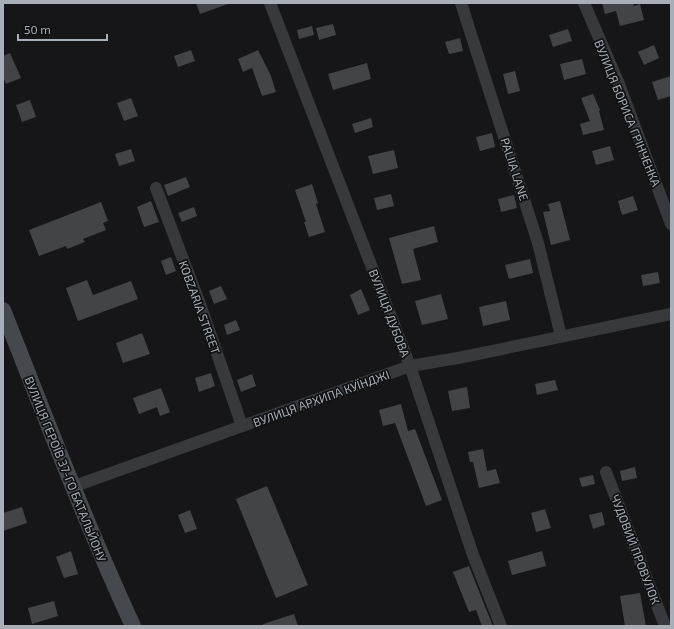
<svg xmlns="http://www.w3.org/2000/svg" width="674" height="629" font-family="'Exo 2',sans-serif">
  <style>
    .building { fill: #424448 }
    .lines { fill: none; stroke-linecap: round; stroke-linejoin: round }
    .street { stroke: #37393d; stroke-width: 12 }
    .secondary { stroke: #45484d; stroke-width: 16 }
    .labels { text-anchor: middle; dominant-baseline: central; stroke-width: 3.5; stroke-linejoin: round; paint-order: stroke }
    .street-label { font-size: 12px; fill: #a8afb9; stroke: #111113 }
  </style>
  <rect width="100%" height="100%" fill="#161618"/>
  <g class="building">
    <path d="M196 3H228V4L200 14Z"/>
    <path d="M602 3H633L634 6 640 4 644 20 620 26 616 11 605 14Z"/>
    <path d="M333 24 336 35 319 40 316 28Z"/>
    <path d="M312 26 314 35 299 39 297 30Z"/>
    <path d="M568 29 572 41 553 47 549 35Z"/>
    <path d="M460 38 463 51 449 54 445 42Z"/>
    <path d="M654 45 659 58 644 65 638 52Z"/>
    <path d="M191 50 195 61 178 67 174 56Z"/>
    <path d="M258 50 271 76 276 92 262 96 252 68 243 72 238 59Z"/>
    <path d="M10 53 21 78 6 84 3 77V56Z"/>
    <path d="M582 59 586 74 564 80 560 64Z"/>
    <path d="M367 63 371 79 333 90 328 74Z"/>
    <path d="M515 71 520 91 508 94 503 74Z"/>
    <path d="M671 76V96L658 100 652 82Z"/>
    <path d="M593 94 600 110 599 111 604 130 583 135 580 124 590 121 581 98Z"/>
    <path d="M131 98 138 116 124 121 117 103Z"/>
    <path d="M30 100 36 117 22 122 16 105Z"/>
    <path d="M371 118 373 127 355 133 352 124Z"/>
    <path d="M492 133 495 147 480 151 476 137Z"/>
    <path d="M610 146 614 160 596 165 592 151Z"/>
    <path d="M131 149 135 161 119 166 115 154Z"/>
    <path d="M394 150 398 168 373 174 368 156Z"/>
    <path d="M186 177 190 187 168 196 164 185Z"/>
    <path d="M312 184 318 203 316 204 325 232 309 237 304 222H306L295 190Z"/>
    <path d="M391 194 394 206 377 210 374 198Z"/>
    <path d="M514 195 517 208 501 212 498 199Z"/>
    <path d="M633 196 638 210 622 215 618 201Z"/>
    <path d="M151 201 159 222 144 227 137 207Z"/>
    <path d="M560 201 570 240 551 245 543 212 550 211 548 204Z"/>
    <path d="M101 202 108 221 103 223 106 230 83 239 85 242 67 249 66 246 39 256 29 230Z"/>
    <path d="M194 207 197 216 182 222 178 213Z"/>
    <path d="M434 226 438 242 413 249 421 280 402 284 389 238Z"/>
    <path d="M171 257 176 271 166 275 161 261Z"/>
    <path d="M530 259 533 273 509 279 505 265Z"/>
    <path d="M658 272 660 283 643 286 641 275Z"/>
    <path d="M87 280 93 295 131 281 138 299 78 321 66 288Z"/>
    <path d="M221 286 227 299 214 304 209 291Z"/>
    <path d="M361 289 370 310 358 315 350 295Z"/>
    <path d="M441 294 448 319 422 325 415 301Z"/>
    <path d="M506 301 510 320 483 326 479 307Z"/>
    <path d="M236 320 240 330 227 335 224 325Z"/>
    <path d="M142 333 150 354 123 363 116 343Z"/>
    <path d="M211 373 215 386 199 392 195 378Z"/>
    <path d="M252 374 256 386 241 392 237 380Z"/>
    <path d="M555 380 558 390 537 395 535 384Z"/>
    <path d="M467 387 470 408 452 411 448 391Z"/>
    <path d="M161 388 170 412 160 416 157 407 139 414 133 398Z"/>
    <path d="M401 404 408 431 415 429 442 500 426 506 395 423 383 426 379 410Z"/>
    <path d="M483 449 487 471 496 469 500 483 479 488 473 462H470L468 452Z"/>
    <path d="M635 467 637 478 622 481 620 471Z"/>
    <path d="M593 475 595 484 582 487 579 478Z"/>
    <path d="M267 486 308 585 276 598 236 499Z"/>
    <path d="M22 507 27 523 3 531V513Z"/>
    <path d="M545 509 551 528 536 532 531 513Z"/>
    <path d="M190 510 197 529 185 533 178 515Z"/>
    <path d="M602 512 605 525 593 529 589 515Z"/>
    <path d="M71 551 78 574 64 578 56 557Z"/>
    <path d="M542 551 546 566 512 575 508 561Z"/>
    <path d="M469 566 484 604 493 626H482L476 610 469 612 453 572Z"/>
    <path d="M640 593 646 626H625L620 596Z"/>
    <path d="M54 601 58 616 32 624 28 608Z"/>
    <path d="M294 614 298 626H263V624Z"/>
  </g>
  <g class="lines">
    <g class="street">
      <path d="M270 3 410 366 473 555 501 626"/>
      <path d="M461 3 538 243 561 336"/>
      <path d="M584 3 619 84 671 224"/>
      <path d="M156 188 200 304 242 426"/>
      <path d="M606 472 665 626"/>
      <path d="M72 487 410 366 458 358 671 314"/>
    </g>
    <path class="secondary" d="M3 310C45 416 85 522 133 626"/>
  </g>
  <g class="labels">
    <g class="street-label">
      <text transform="translate(628 113) rotate(68)">ВУЛИЦЯ БОРИСА ГРІНЧЕНКА</text>
      <text transform="translate(515 169) rotate(72)">PALIIA LANE</text>
      <text transform="translate(200 307) rotate(70)">KOBZARIA STREET</text>
      <text transform="translate(390 313) rotate(69)">ВУЛИЦЯ ДУБОВА</text>
      <text transform="translate(321 398) rotate(-20)">ВУЛИЦЯ АРХИПА КУЇНДЖІ</text>
      <text transform="translate(66 469) rotate(68)">ВУЛИЦЯ ГЕРОЇВ 37-ГО БАТАЛЬЙОНУ</text>
      <text transform="translate(636 549) rotate(69)">ЧУДОВИЙ ПРОВУЛОК</text>
    </g>
  </g>
  <rect width="674" height="629" fill="none" stroke="#a8afb9" stroke-width="8"/>
  <path d="M18 34v6h89v-6" fill="none" stroke="#a8afb9" stroke-width="2"/>
  <text x="24" y="34" font-size="12" fill="#a8afb9" stroke="#111113" stroke-width="3" paint-order="stroke">50 m</text>
</svg>
